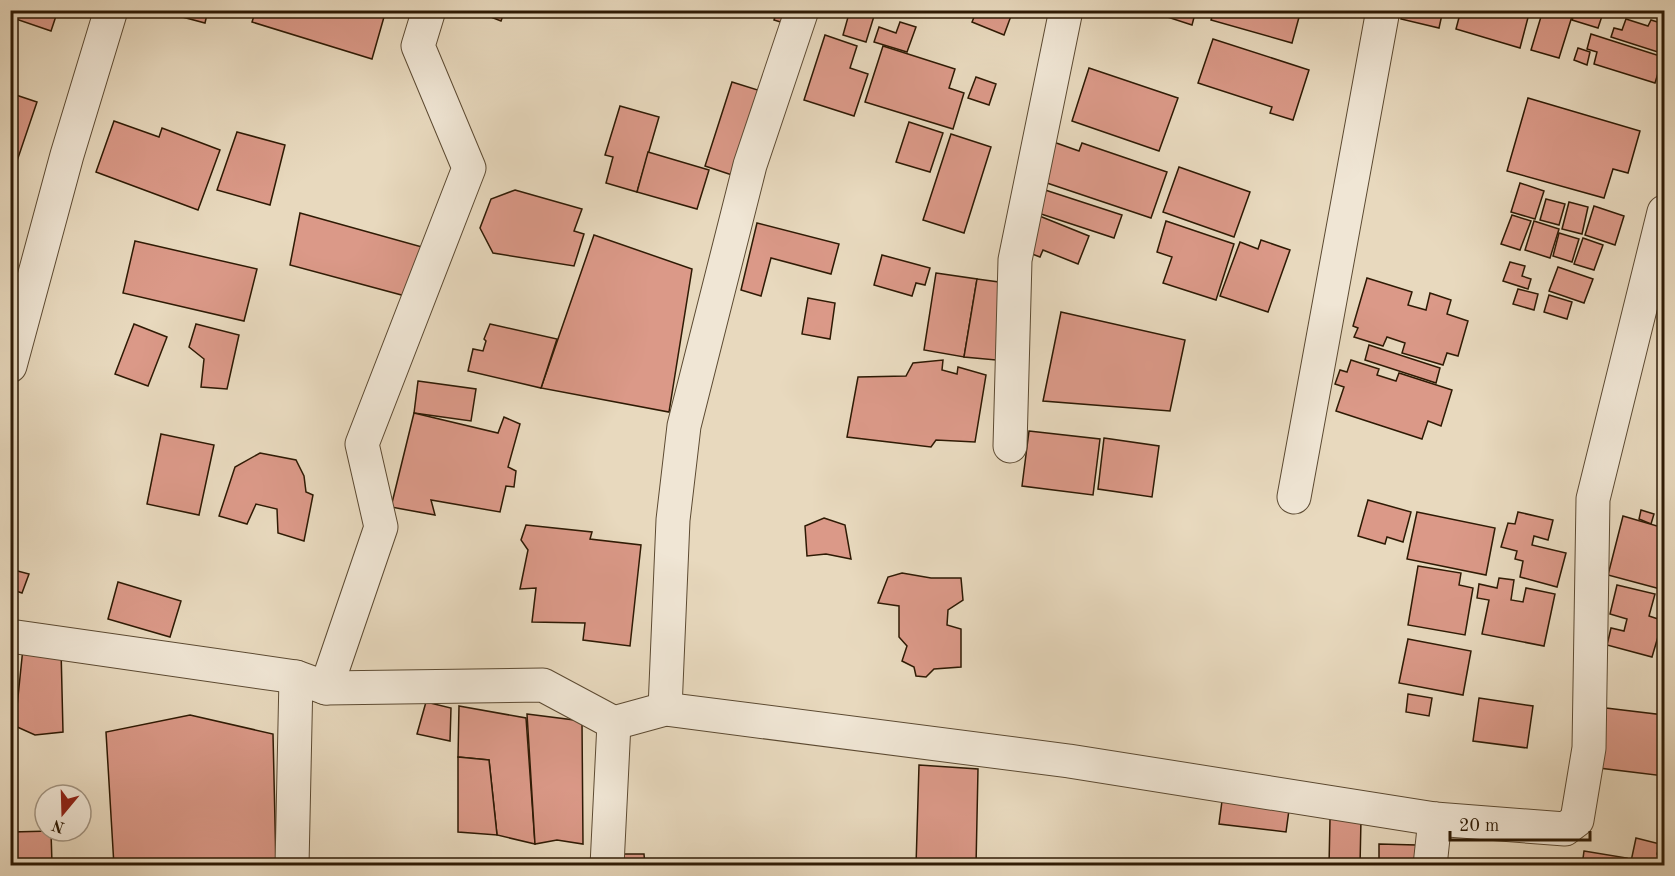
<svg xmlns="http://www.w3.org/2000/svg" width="1675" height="876" font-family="'Old Standard TT',serif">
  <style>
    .building { fill: #db9988; stroke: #2e1a04; stroke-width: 1.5 }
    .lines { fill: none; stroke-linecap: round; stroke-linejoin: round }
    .street-casing { stroke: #5c4a32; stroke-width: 35 }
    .street { stroke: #f0e6d5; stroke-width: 33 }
  </style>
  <rect width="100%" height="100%" fill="#e8d9be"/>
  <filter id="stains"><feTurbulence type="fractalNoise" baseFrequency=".00333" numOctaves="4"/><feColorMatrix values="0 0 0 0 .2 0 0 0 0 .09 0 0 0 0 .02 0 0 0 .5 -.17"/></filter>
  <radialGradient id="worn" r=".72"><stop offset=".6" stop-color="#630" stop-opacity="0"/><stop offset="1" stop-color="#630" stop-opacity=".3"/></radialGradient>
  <g class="building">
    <path d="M10 10H58L51 31 10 17Z"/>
    <path d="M156 10H208L205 23Z"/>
    <path d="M256 10H386L372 59 252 22Z"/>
    <path d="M473 10H505L501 21Z"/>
    <path d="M777 10 787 13 784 23 774 20Z"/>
    <path d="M850 10 875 13 866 42 843 35Z"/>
    <path d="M977 10H998L1011 16 1004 35 972 22Z"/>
    <path d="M1155 10H1196L1192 25 1155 13Z"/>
    <path d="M1214 10H1301L1292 43 1211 20Z"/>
    <path d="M1403 10H1443L1439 28 1401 19Z"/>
    <path d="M1461 10H1530L1520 48 1456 29Z"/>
    <path d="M1543 10H1574L1559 58 1531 50Z"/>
    <path d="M1576 10H1604L1598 28 1572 20Z"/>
    <path d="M1626 19 1648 26 1651 20 1664 24V54L1611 37 1614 28 1622 30Z"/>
    <path d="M900 22 916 27 907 52 874 42 879 27 896 33Z"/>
    <path d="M1591 34 1663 57 1655 83 1594 64 1597 52 1587 49Z"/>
    <path d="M825 35 857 46 850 68 868 74 854 116 804 100Z"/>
    <path d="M1213 39 1309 70 1293 120 1270 113 1272 107 1198 83Z"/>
    <path d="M883 46 955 69 949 88 964 93 953 129 865 102Z"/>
    <path d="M1578 48 1590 52 1587 65 1574 60Z"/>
    <path d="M1089 68 1178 98 1159 151 1072 121Z"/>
    <path d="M976 77 996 84 989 105 968 98Z"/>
    <path d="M732 82 767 93 741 178 705 166Z"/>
    <path d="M10 93 37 102 16 164 10 163Z"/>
    <path d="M1528 98 1640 131 1628 173 1613 169 1604 198 1507 171Z"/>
    <path d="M620 106 659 117 637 192 606 183 613 157 605 155Z"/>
    <path d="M114 121 159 137 162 128 220 150 198 210 96 172Z"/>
    <path d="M909 122 943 133 930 172 896 162Z"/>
    <path d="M237 132 285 145 270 205 217 190Z"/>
    <path d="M951 134 991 147 964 233 923 220Z"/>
    <path d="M1045 139 1079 151 1082 143 1167 172 1151 218 1032 178Z"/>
    <path d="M648 152 709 170 697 209 637 192Z"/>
    <path d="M1179 167 1250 192 1234 237 1163 212Z"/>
    <path d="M1520 183 1544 191 1535 219 1511 212Z"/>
    <path d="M1039 188 1122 215 1114 238 1032 211Z"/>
    <path d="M515 190 582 209 574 231 584 234 574 266 493 253 480 228 491 199Z"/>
    <path d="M1546 199 1565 204 1559 225 1540 220Z"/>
    <path d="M1569 202 1588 207 1582 234 1562 229Z"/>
    <path d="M1594 206 1624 216 1615 245 1585 235Z"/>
    <path d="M300 213 422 247 409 297 290 265Z"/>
    <path d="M1032 213 1089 236 1078 264 1043 250 1040 257 1019 249Z"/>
    <path d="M1512 215 1531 221 1520 250 1501 244Z"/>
    <path d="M1166 221 1234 244 1216 300 1163 283 1172 257 1157 252Z"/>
    <path d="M1534 221 1559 229 1550 258 1525 250Z"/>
    <path d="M757 223 839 244 831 274 771 258 761 296 741 290Z"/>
    <path d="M1559 233 1579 239 1572 262 1553 256Z"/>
    <path d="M594 235 692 269 669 412 541 388Z"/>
    <path d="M1583 238 1603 245 1594 270 1574 264Z"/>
    <path d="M1261 240 1290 250 1268 312 1220 296 1240 242 1258 249Z"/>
    <path d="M135 241 257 269 244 321 123 293Z"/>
    <path d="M882 255 930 268 925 285 916 283 912 296 874 285Z"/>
    <path d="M1510 262 1525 266 1522 276 1531 279 1528 289 1503 281Z"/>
    <path d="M1558 267 1593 279 1584 303 1549 291Z"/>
    <path d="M936 273 977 279 964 357 924 350Z"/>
    <path d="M1367 278 1412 292 1408 305 1426 310 1430 293 1451 300 1447 314 1468 321 1458 356 1447 353 1443 365 1402 353 1405 343 1387 337 1383 346 1354 337 1358 328 1353 326Z"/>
    <path d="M977 279 1006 283 996 360 964 357Z"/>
    <path d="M1518 289 1538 294 1534 310 1513 304Z"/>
    <path d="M1549 295 1572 302 1567 319 1544 312Z"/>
    <path d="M808 298 835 303 830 339 802 334Z"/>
    <path d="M1061 312 1185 340 1170 411 1043 401Z"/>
    <path d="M134 324 167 337 148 386 115 374Z"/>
    <path d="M196 324 239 335 227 389 201 387 204 359 189 347Z"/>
    <path d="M490 324 557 339 541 388 468 371 473 349 483 351 486 341 484 339Z"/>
    <path d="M1369 345 1440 368 1436 383 1365 360Z"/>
    <path d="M943 360 942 370 957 374 958 367 986 375 975 442 936 440 931 447 847 437 858 377 906 376 913 363Z"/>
    <path d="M1351 360 1379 369 1377 375 1396 381 1399 373 1452 390 1441 426 1428 421 1422 439 1336 411 1344 387 1335 384 1340 370 1347 372Z"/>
    <path d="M418 381 476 389 471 421 414 413Z"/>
    <path d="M414 413 498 433 504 417 520 424 508 467 516 471 514 487 506 486 500 512 431 500 435 515 391 507Z"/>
    <path d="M1029 431 1100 439 1093 495 1022 486Z"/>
    <path d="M161 434 214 445 199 515 147 504Z"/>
    <path d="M1104 438 1159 446 1152 497 1098 489Z"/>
    <path d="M260 453 296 460 304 476 306 492 313 495 304 541 278 533 277 509 256 504 247 524 219 516 235 467Z"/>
    <path d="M1368 500 1411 512 1403 542 1387 537 1385 544 1358 536Z"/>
    <path d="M1641 510 1654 514 1651 524 1639 519Z"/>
    <path d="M1417 512 1495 528 1486 575 1407 559Z"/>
    <path d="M1518 512 1553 520 1548 540 1534 536 1532 545 1566 553 1557 587 1520 577 1523 561 1515 559 1517 551 1501 547 1508 523 1515 524Z"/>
    <path d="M1623 516 1664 528V590L1608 575Z"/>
    <path d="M824 518 845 525 851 559 826 554 807 556 805 526Z"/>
    <path d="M526 525 592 532 590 539 641 545 630 646 583 640 585 623 532 622 536 588 520 589 528 550 521 540Z"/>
    <path d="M1418 566 1461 573 1459 585 1473 588 1465 635 1408 625Z"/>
    <path d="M10 569 29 574 22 593 10 589Z"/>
    <path d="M902 573 931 578H961L963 600 948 610 947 625 961 629V667L934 669 926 677 916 676 914 667 902 661 907 646 899 637V606L878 603 888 577Z"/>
    <path d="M1499 578 1514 580 1511 600 1523 602 1526 588 1555 594 1544 646 1482 634 1489 600 1477 598 1479 584 1497 588Z"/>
    <path d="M118 582 181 601 170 637 108 619Z"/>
    <path d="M1617 585 1655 594 1649 616 1661 620 1664 606V631L1660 630 1652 657 1607 645 1611 628 1624 631 1627 619 1610 614Z"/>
    <path d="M1408 639 1471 651 1463 695 1399 683Z"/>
    <path d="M23 648 61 649 63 732 35 735 15 726Z"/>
    <path d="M1408 694 1432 698 1429 716 1406 712Z"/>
    <path d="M1479 698 1533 706 1527 748 1473 741Z"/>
    <path d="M426 702 451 708 450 741 417 734Z"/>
    <path d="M459 706 526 718 535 844 497 835 489 760 458 757Z"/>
    <path d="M1606 708 1664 715V776L1599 768Z"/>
    <path d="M527 714 582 721 583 844 557 840 535 844Z"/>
    <path d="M190 715 273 734 276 866H114L106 732Z"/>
    <path d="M458 757 489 760 497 835 458 832Z"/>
    <path d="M919 765 978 769 976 866H916Z"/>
    <path d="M1222 801 1289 810 1286 832 1219 824Z"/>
    <path d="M1330 819H1361L1360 866H1329Z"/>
    <path d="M51 831 52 864 13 865 12 832Z"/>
    <path d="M1636 838 1660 844 1657 854 1664 856V866H1630Z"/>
    <path d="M1379 844 1416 845 1415 866H1379Z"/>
    <path d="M1584 851 1627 858 1626 866H1582Z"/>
    <path d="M618 854H644L645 866H619Z"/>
  </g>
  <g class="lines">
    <g class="street-casing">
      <g id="street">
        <path d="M10 366 67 155 111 10"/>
        <path d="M1010 446 1015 260 1066 10"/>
        <path d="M1294 497 1383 10"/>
        <path d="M10 636 296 677 326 688 543 685 614 723 665 709 1069 761 1435 819 1565 829 1577 820 1589 748 1593 499 1664 212"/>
        <path d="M326 688 381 527 362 444 469 168 418 46 429 10"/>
        <path d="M665 709 673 520 684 426 750 165 802 10"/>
        <path d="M292 866 296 677"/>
        <path d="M607 866 614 723"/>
        <path d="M1430 866 1435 819"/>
      </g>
    </g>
    <use href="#street" class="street"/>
  </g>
  <rect width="1675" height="876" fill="none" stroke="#e8d9be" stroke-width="36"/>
  <rect x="12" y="12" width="1651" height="852" fill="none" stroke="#2e1a04" stroke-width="3"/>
  <rect x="18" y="18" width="1639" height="840" fill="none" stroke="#2e1a04" stroke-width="1.5"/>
  <g transform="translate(63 813) rotate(199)"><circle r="28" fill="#f0e6d5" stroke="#a29481" stroke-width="1.5"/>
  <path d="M0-4.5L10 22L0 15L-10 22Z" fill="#8f2418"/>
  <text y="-9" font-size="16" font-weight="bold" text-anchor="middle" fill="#2e1a04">N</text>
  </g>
  <path d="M1450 831v9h140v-9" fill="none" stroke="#2e1a04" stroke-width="3"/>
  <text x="1459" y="831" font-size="18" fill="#2e1a04" stroke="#f0e6d5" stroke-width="4.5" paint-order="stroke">20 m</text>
  <rect width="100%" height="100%" filter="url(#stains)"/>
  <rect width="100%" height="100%" fill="url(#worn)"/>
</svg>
